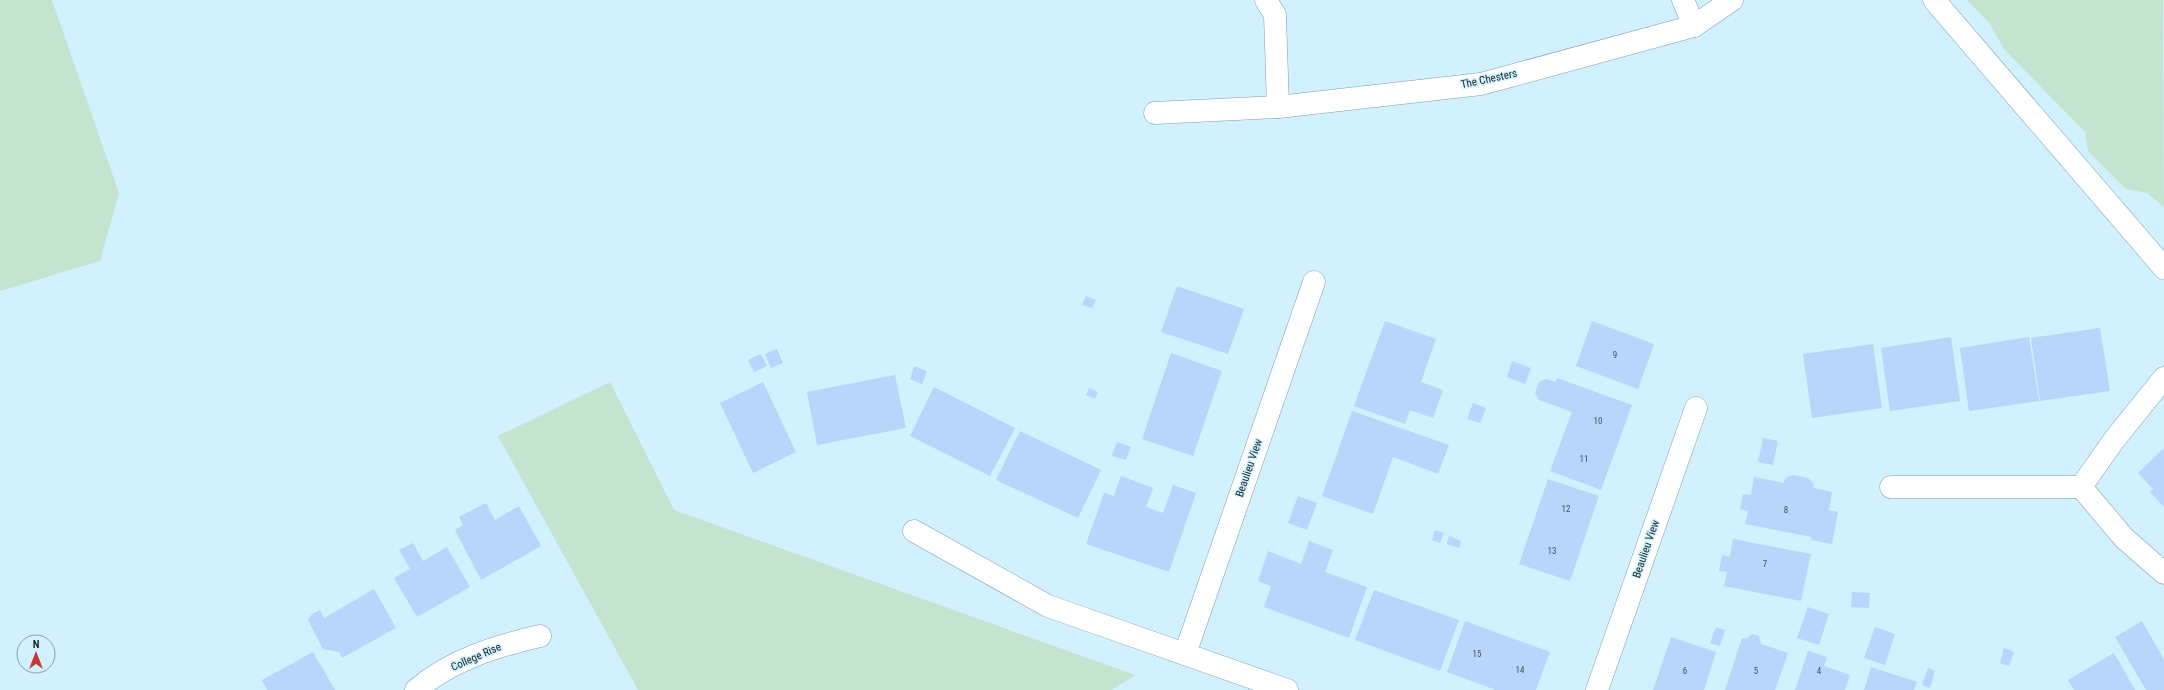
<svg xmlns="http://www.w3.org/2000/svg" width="2164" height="690" font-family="'Roboto Condensed',sans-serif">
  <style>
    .green { fill: #c5e4d0 }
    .building { fill: #b8d5fb }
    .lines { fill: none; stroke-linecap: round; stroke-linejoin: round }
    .minor-casing { stroke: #809ea9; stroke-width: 23 }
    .minor { stroke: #fff; stroke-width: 22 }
    .labels { text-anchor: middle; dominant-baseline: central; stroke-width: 3; stroke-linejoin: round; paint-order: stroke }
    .number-label { font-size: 9px; fill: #42525f }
    .street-label { font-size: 11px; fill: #1b272b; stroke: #d0f1fd }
  </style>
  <rect width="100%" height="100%" fill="#d0f1fd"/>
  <g class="green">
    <path d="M0 0H52L119 193 100 261 0 291Z"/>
    <path d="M1967 0H2163L2164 207 2147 193 2126 189 2088 151 2085 132 2004 49 1989 23Z"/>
    <path d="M610 382 674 510 1135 675 1112 690H638L498 436Z"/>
  </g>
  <g class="building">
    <path d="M1177 286 1244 309 1228 354 1161 332Z"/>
    <path d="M1086 296 1096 300 1092 308 1082 305Z"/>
    <path d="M1385 321 1436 339 1421 382 1443 390 1433 418 1410 410 1405 424 1354 406Z"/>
    <path d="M1592 321 1654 344 1638 389 1576 366Z"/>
    <path d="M2100 328 2110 391 2040 401 2031 338Z"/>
    <path d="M1951 337 1960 401 1890 411 1881 348Z"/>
    <path d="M2029 337 2039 401 1969 411 1960 348Z"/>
    <path d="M1873 344 1882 408 1812 418 1803 354Z"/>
    <path d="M777 349 783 363 771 368 765 354Z"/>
    <path d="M1171 353 1222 371 1193 456 1142 439Z"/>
    <path d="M761 354 767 366 754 372 748 360Z"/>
    <path d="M1512 361 1531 368 1525 384 1507 377Z"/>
    <path d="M914 366 927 371 922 384 910 379Z"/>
    <path d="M895 375 906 428 817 445 807 392Z"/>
    <path d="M1557 378 1632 405 1601 490 1550 471 1572 412 1539 400 1535 393 1539 382 1546 379 1556 382Z"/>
    <path d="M763 382 796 452 753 473 720 403Z"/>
    <path d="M934 387 1015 428 990 476 910 436Z"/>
    <path d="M1089 388 1098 392 1095 399 1086 395Z"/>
    <path d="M1473 403 1486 408 1480 423 1467 419Z"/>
    <path d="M1352 411 1449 445 1438 474 1393 457 1373 514 1322 496Z"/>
    <path d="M1020 431 1101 470 1078 518 996 480Z"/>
    <path d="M1763 438 1778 441 1773 465 1758 462Z"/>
    <path d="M1117 442 1131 447 1126 460 1112 456Z"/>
    <path d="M2164 448V507L2150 492 2153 489 2138 473Z"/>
    <path d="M1793 475 1808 478 1814 484 1813 488 1832 492 1829 510 1838 512 1832 544 1811 540 1812 537 1745 524 1748 511 1740 509 1743 494 1751 495 1754 477 1784 483 1785 478Z"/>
    <path d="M1121 476 1153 488 1146 507 1163 513 1173 485 1196 493 1169 572 1086 544 1104 493 1114 496Z"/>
    <path d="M1548 479 1599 496 1570 581 1519 564Z"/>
    <path d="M1298 496 1317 503 1307 530 1288 523Z"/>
    <path d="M486 503 495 520 519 506 541 546 481 580 455 530 463 525 459 517Z"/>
    <path d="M1435 530 1444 533 1440 543 1432 540Z"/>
    <path d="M1449 536 1461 541 1459 548 1447 544Z"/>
    <path d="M1733 539 1811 554 1801 601 1724 586 1727 572 1719 571 1722 555 1730 557Z"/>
    <path d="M1309 541 1333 550 1325 572 1367 587 1349 638 1264 607 1271 586 1258 581 1268 551 1301 564Z"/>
    <path d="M413 543 423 561 447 547 470 587 417 617 394 578 410 569 399 550Z"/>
    <path d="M374 589 396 628 342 658 339 652 323 649 308 620 312 614 320 610 324 618Z"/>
    <path d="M1374 590 1459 620 1440 671 1355 640Z"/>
    <path d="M1852 592 1870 593 1869 608 1851 607Z"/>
    <path d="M1808 607 1829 614 1819 645 1797 638Z"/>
    <path d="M1465 621 1550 652 1536 690H1496L1447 672Z"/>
    <path d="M2142 621 2164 660V690H2146L2115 637Z"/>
    <path d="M1716 627 1725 630 1720 646 1710 643Z"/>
    <path d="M1875 627 1895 634 1885 665 1864 658Z"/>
    <path d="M1752 634 1759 636 1761 644 1788 653 1775 690H1725L1742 638 1746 639Z"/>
    <path d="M1671 637 1716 652 1704 690H1653Z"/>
    <path d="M2004 648 2014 652 2009 666 2000 663Z"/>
    <path d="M1808 651 1827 657 1824 666 1850 675 1845 690H1795Z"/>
    <path d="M313 652 335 690H267L262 680Z"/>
    <path d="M2114 653 2135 690H2074L2068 680Z"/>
    <path d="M1871 667 1917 682 1914 690H1864Z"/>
    <path d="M1928 668 1935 671 1930 688 1922 685Z"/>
  </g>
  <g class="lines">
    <g class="minor-casing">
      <g id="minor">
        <path d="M1266 0 1275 15 1278 107"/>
        <path d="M1683 0 1694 26 1732 0"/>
        <path d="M1934 0 2164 268"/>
        <path d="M1155 113 1278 107 1481 84 1694 26"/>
        <path d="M2164 378 2114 440 2081 487 2124 538 2164 573"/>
        <path d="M1891 487H2081"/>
        <path d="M914 531 1048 606 1287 690"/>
        <path d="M1185 654 1314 282"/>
        <path d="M416 690C451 660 496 646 540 636"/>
        <path d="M1597 690 1696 408"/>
      </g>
    </g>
    <use href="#minor" class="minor"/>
  </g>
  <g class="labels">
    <g class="number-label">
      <text x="1615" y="355">9</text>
      <text x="1598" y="421">10</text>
      <text x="1584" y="459">11</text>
      <text x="1566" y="509">12</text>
      <text x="1786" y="510">8</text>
      <text x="1552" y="551">13</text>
      <text x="1765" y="564">7</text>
      <text x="1477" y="654">15</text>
      <text x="1520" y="670">14</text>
      <text x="1685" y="671">6</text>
      <text x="1756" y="671">5</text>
      <text x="1819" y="671">4</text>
    </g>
    <g class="street-label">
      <text transform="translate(1489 79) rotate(-12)">The Chesters</text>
      <text transform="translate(1249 468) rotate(-71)">Beaulieu View</text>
      <text transform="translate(1646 549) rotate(-71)">Beaulieu View</text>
      <text transform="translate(476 657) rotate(-24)">College Rise</text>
    </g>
  </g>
  <g transform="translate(36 654)"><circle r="19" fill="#d0f1fd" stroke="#88a0a9"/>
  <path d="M0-3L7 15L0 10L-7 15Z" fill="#c63833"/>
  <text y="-6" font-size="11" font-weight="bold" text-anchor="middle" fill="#1b272b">N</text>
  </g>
</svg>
